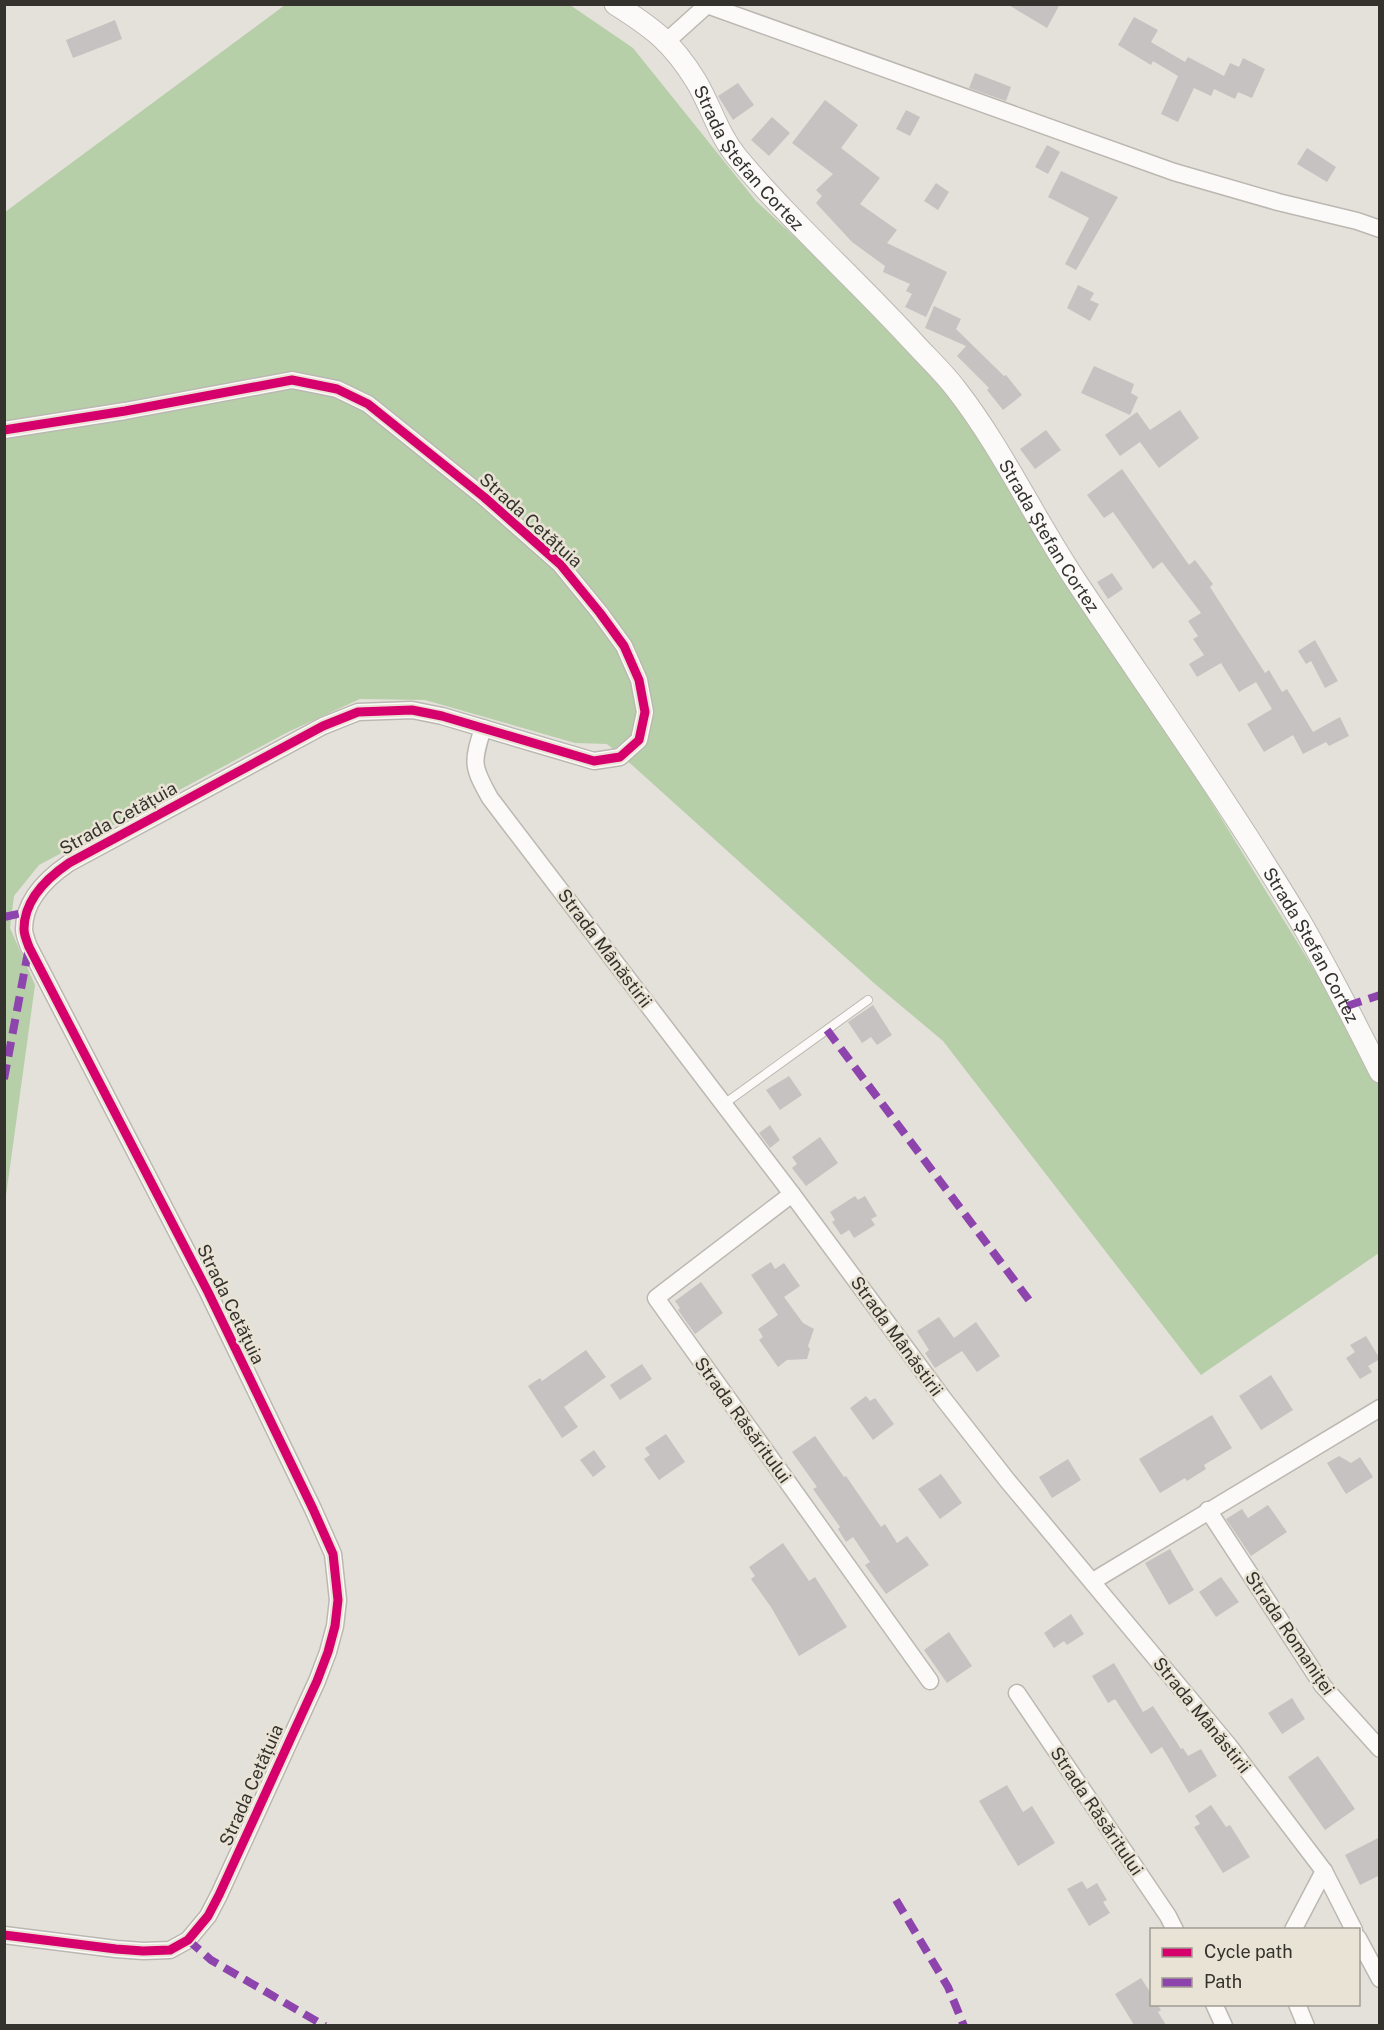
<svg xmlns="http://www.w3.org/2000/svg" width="1384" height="2030" font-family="'Public Sans',sans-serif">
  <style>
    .green { fill: #b6cfa9 }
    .building { fill: #c5c2c1 }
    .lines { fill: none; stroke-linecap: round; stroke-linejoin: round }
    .service-casing { stroke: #bbb8b2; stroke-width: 10 }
    .minor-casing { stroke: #bbb8b2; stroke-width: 19 }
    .tertiary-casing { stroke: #bbb8b2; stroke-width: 23 }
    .service { stroke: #fbfaf9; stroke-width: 8 }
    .minor { stroke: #fbfaf9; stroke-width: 16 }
    .tertiary { stroke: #fbfaf9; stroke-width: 21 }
    .quiet { stroke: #8e44ad; stroke-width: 8; stroke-dasharray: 15 8; stroke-linecap: butt }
    .cycleway-casing { stroke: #e9e3d5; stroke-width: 13 }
    .cycleway { stroke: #d6006c; stroke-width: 9 }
    .labels { text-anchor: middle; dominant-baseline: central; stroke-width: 5; stroke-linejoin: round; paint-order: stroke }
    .street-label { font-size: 18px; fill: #34322d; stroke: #e9e3d5 }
  </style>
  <rect width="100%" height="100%" fill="#e4e1da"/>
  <path class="green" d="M285 5H570L633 48 756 201 958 389 1348 1025 1379 1081V1253L1201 1375 943 1041 875 984 632 765 607 744 575 743 425 700 360 699 288 732 39 865 14 896 10 928 35 985 5 1203V212Z"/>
  <g class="building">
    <path d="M1007 4H1060L1047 28Z"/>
    <path d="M1134 17 1158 30 1151 42 1185 62 1188 57 1224 76 1230 63 1239 67 1243 58 1265 69 1252 98 1238 92 1235 99 1214 89 1211 96 1194 88 1178 122 1161 114 1178 76 1153 61 1151 65 1118 45Z"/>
    <path d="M115 20 122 39 73 58 66 40Z"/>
    <path d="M975 73 1011 87 1006 101 969 88Z"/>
    <path d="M738 83 754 105 733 120 718 96Z"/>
    <path d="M825 100 858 125 841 148 880 178 860 204 897 230 887 243 947 272 926 317 905 307 912 294 906 291 910 284 883 272 885 266 852 242 816 203 822 196 816 190 833 174 792 143Z"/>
    <path d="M906 110 920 117 910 136 896 129Z"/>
    <path d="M772 117 790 133 769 156 751 140Z"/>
    <path d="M1047 145 1060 152 1048 174 1035 167Z"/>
    <path d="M1307 148 1336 167 1327 182 1297 164Z"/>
    <path d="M1061 171 1118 197 1076 270 1065 264 1089 218 1048 197Z"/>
    <path d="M936 183 949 192 938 210 924 201Z"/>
    <path d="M1078 285 1094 293 1090 300 1099 304 1090 321 1067 308Z"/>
    <path d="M934 306 961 319 956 329 1004 376 1006 375 1022 395 1003 410 987 390 989 388 957 356 966 346 925 328Z"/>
    <path d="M1094 366 1134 384 1131 393 1138 397 1130 415 1081 393Z"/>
    <path d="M1180 410 1199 438 1159 468 1140 442 1120 456 1105 435 1137 412 1150 430Z"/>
    <path d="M1046 430 1061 450 1035 469 1020 449Z"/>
    <path d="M1122 469 1189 565 1195 560 1213 584 1210 587 1265 673 1269 670 1282 692 1287 689 1313 732 1340 717 1349 736 1329 746 1326 742 1303 754 1293 735 1264 752 1247 724 1272 709 1256 682 1239 692 1221 663 1197 677 1189 664 1204 655 1193 639 1198 636 1188 621 1201 613 1162 562 1153 569 1113 512 1104 518 1087 495Z"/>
    <path d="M1112 573 1123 589 1108 599 1097 582Z"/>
    <path d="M1315 640 1338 681 1325 688 1311 661 1306 664 1298 651Z"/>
    <path d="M873 1005 892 1035 877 1045 871 1037 862 1043 848 1022Z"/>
    <path d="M789 1076 802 1095 780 1110 766 1090Z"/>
    <path d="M770 1125 780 1140 770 1148 759 1133Z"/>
    <path d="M820 1137 838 1163 806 1186 792 1168 797 1164 792 1157Z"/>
    <path d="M855 1196 858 1200 865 1196 877 1216 871 1219 875 1225 854 1238 849 1230 841 1235 832 1222 835 1220 830 1212Z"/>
    <path d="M771 1262 775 1269 784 1263 800 1286 784 1297 803 1323 814 1329 808 1346 810 1349 807 1359 787 1360 778 1367 759 1340 763 1337 758 1329 778 1315 751 1275Z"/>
    <path d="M701 1282 723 1313 695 1334 678 1310 680 1308 675 1301Z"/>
    <path d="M939 1317 954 1338 976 1322 1000 1356 977 1372 962 1351 935 1368 925 1353 929 1350 917 1331Z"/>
    <path d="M1366 1336 1380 1359 1368 1366 1372 1372 1360 1379 1346 1358 1355 1352 1350 1345Z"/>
    <path d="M586 1350 606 1377 564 1407 578 1427 562 1438 528 1386 540 1378 542 1381Z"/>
    <path d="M642 1364 652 1379 620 1400 610 1385Z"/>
    <path d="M1271 1375 1293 1410 1261 1430 1239 1396Z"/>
    <path d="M866 1396 870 1401 875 1398 894 1424 873 1440 850 1408Z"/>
    <path d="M1212 1415 1232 1448 1204 1465 1206 1469 1187 1481 1185 1478 1160 1493 1139 1459Z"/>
    <path d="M666 1434 685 1462 659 1480 644 1459 650 1455 645 1448Z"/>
    <path d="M815 1436 844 1477 846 1476 881 1527 885 1524 897 1543 907 1536 929 1565 886 1594 865 1565 870 1562 853 1537 846 1542 838 1529 840 1527 813 1489 817 1487 792 1452Z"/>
    <path d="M594 1450 606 1467 593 1477 580 1460Z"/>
    <path d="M1339 1456 1351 1463 1360 1457 1373 1477 1346 1494 1327 1463Z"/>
    <path d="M1068 1459 1081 1480 1052 1498 1039 1477Z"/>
    <path d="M941 1474 962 1503 940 1519 918 1489Z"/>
    <path d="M1268 1505 1287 1532 1251 1556 1226 1519 1242 1509 1248 1518Z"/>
    <path d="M783 1543 809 1581 815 1577 847 1627 799 1656 771 1607 751 1579 755 1576 749 1567Z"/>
    <path d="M1170 1549 1194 1590 1169 1605 1145 1563Z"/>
    <path d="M1221 1577 1239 1602 1216 1617 1199 1592Z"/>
    <path d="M1071 1614 1084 1634 1067 1645 1064 1641 1054 1648 1044 1633Z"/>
    <path d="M949 1632 972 1666 947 1683 924 1650Z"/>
    <path d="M1114 1663 1143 1712 1153 1706 1181 1749 1183 1748 1188 1756 1201 1749 1217 1776 1189 1793 1162 1747 1151 1754 1115 1699 1108 1703 1092 1676Z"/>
    <path d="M1292 1698 1305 1719 1282 1734 1268 1713Z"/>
    <path d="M1318 1756 1355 1809 1325 1830 1288 1777Z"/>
    <path d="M1007 1785 1023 1812 1032 1806 1055 1843 1018 1866 979 1801Z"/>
    <path d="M1211 1805 1226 1827 1230 1825 1250 1857 1223 1873 1194 1827 1200 1824 1195 1816Z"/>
    <path d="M1380 1837V1875L1360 1885 1345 1855Z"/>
    <path d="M1082 1881 1087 1889 1097 1883 1107 1900 1103 1902 1110 1913 1089 1926 1067 1889Z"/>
    <path d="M1141 1978 1152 1995V2004H1157L1161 2010 1158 2012 1166 2025H1134L1115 1994Z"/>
  </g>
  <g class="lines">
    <g class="service-casing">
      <path id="service" d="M724 1104 868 1000"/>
    </g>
    <g class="minor-casing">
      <g id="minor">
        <path d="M667 41 707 5 1174 172 1278 202 1357 221 1380 229"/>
        <path d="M4 430 125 411 292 380 337 389 368 404 484 497 560 564 600 613 624 646 639 680 645 712 639 740 620 757 594 761 442 716 412 710 358 712 323 726 69 863C47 878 24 900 24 929 24 934 27 942 29 947L208 1292 313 1509 333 1554 338 1600 335 1626 328 1652 317 1681 219 1895 208 1916 188 1940 170 1950 143 1951 116 1949 4 1935"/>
        <path d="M483 728C472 763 472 766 490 798L792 1194 942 1397 1007 1480 1229 1746 1324 1871 1354 1930"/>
        <path d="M792 1194 656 1298 930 1681"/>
        <path d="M1208 1510 1323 1686 1380 1749"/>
        <path d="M1093 1581 1380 1408"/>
        <path d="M1017 1693 1168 1916 1175 1930"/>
        <path d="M1293 1930 1324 1871"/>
        <path d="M1358 1938 1380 1979"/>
        <path d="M1214 2004 1224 2026"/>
        <path d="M1297 2004 1306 2026"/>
      </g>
    </g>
    <g class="tertiary-casing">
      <g id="tertiary">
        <path id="s1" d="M615 4C653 28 672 42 696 81 711 106 718 134 737 157 792 223 858 281 916 345 929 359 944 373 956 389 1002 448 1034 518 1076 581 1150 692 1230 804 1299 919 1328 969 1354 1020 1380 1072"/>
      </g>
    </g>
    <use href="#service" class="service"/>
    <use href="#minor" class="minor"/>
    <use href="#tertiary" class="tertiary"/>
    <g class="quiet">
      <path d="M4 917 27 912"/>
      <path d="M1347 1006 1380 995"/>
      <path d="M827 1030 1029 1300"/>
      <path d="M4 1079 29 947"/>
      <path d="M896 1900 948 1987 964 2026"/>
      <path d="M188 1940 211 1960 325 2026"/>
    </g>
    <g class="cycleway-casing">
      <path id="cycleway" d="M4 430 125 411 292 380 337 389 368 404 484 497 560 564 600 613 624 646 639 680 645 712 639 740 620 757 594 761 442 716 412 710 358 712 323 726 69 863C47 878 24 900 24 929 24 934 27 942 29 947L208 1292 313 1509 333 1554 338 1600 335 1626 328 1652 317 1681 219 1895 208 1916 188 1940 170 1950 143 1951 116 1949 4 1935"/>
    </g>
    <use href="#cycleway" class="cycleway"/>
  </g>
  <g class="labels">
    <g class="street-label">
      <text stroke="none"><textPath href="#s1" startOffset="207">Strada Ștefan Cortez</textPath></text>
      <text transform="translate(531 520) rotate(42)">Strada Cetățuia</text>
      <text stroke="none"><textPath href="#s1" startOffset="693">Strada Ștefan Cortez</textPath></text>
      <text transform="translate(118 818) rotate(-29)">Strada Cetățuia</text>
      <text stroke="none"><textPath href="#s1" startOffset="1179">Strada Ștefan Cortez</textPath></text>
      <text transform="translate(605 948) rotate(53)">Strada Mânăstirii</text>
      <text transform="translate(231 1304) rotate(64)">Strada Cetățuia</text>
      <text transform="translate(897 1336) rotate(54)">Strada Mânăstirii</text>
      <text transform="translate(743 1420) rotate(54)">Strada Răsăritului</text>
      <text transform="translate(1290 1633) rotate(56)">Strada Romaniței</text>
      <text transform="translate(1202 1715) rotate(51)">Strada Mânăstirii</text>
      <text transform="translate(251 1785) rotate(-66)">Strada Cetățuia</text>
      <text transform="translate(1097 1811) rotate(56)">Strada Răsăritului</text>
    </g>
  </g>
  <rect width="1384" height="2030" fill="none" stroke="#34322d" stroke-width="12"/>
  <rect x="1150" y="1928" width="210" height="78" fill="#e9e3d5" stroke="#a19c92" stroke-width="1.5"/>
  <rect x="1162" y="1948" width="30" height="9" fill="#d6006c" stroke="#a19c92" stroke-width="1.5"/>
  <text x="1204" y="1958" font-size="18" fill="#34322d">Cycle path</text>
  <rect x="1162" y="1978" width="30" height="9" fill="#8e44ad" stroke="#a19c92" stroke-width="1.5"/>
  <text x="1204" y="1988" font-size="18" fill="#34322d">Path</text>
</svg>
